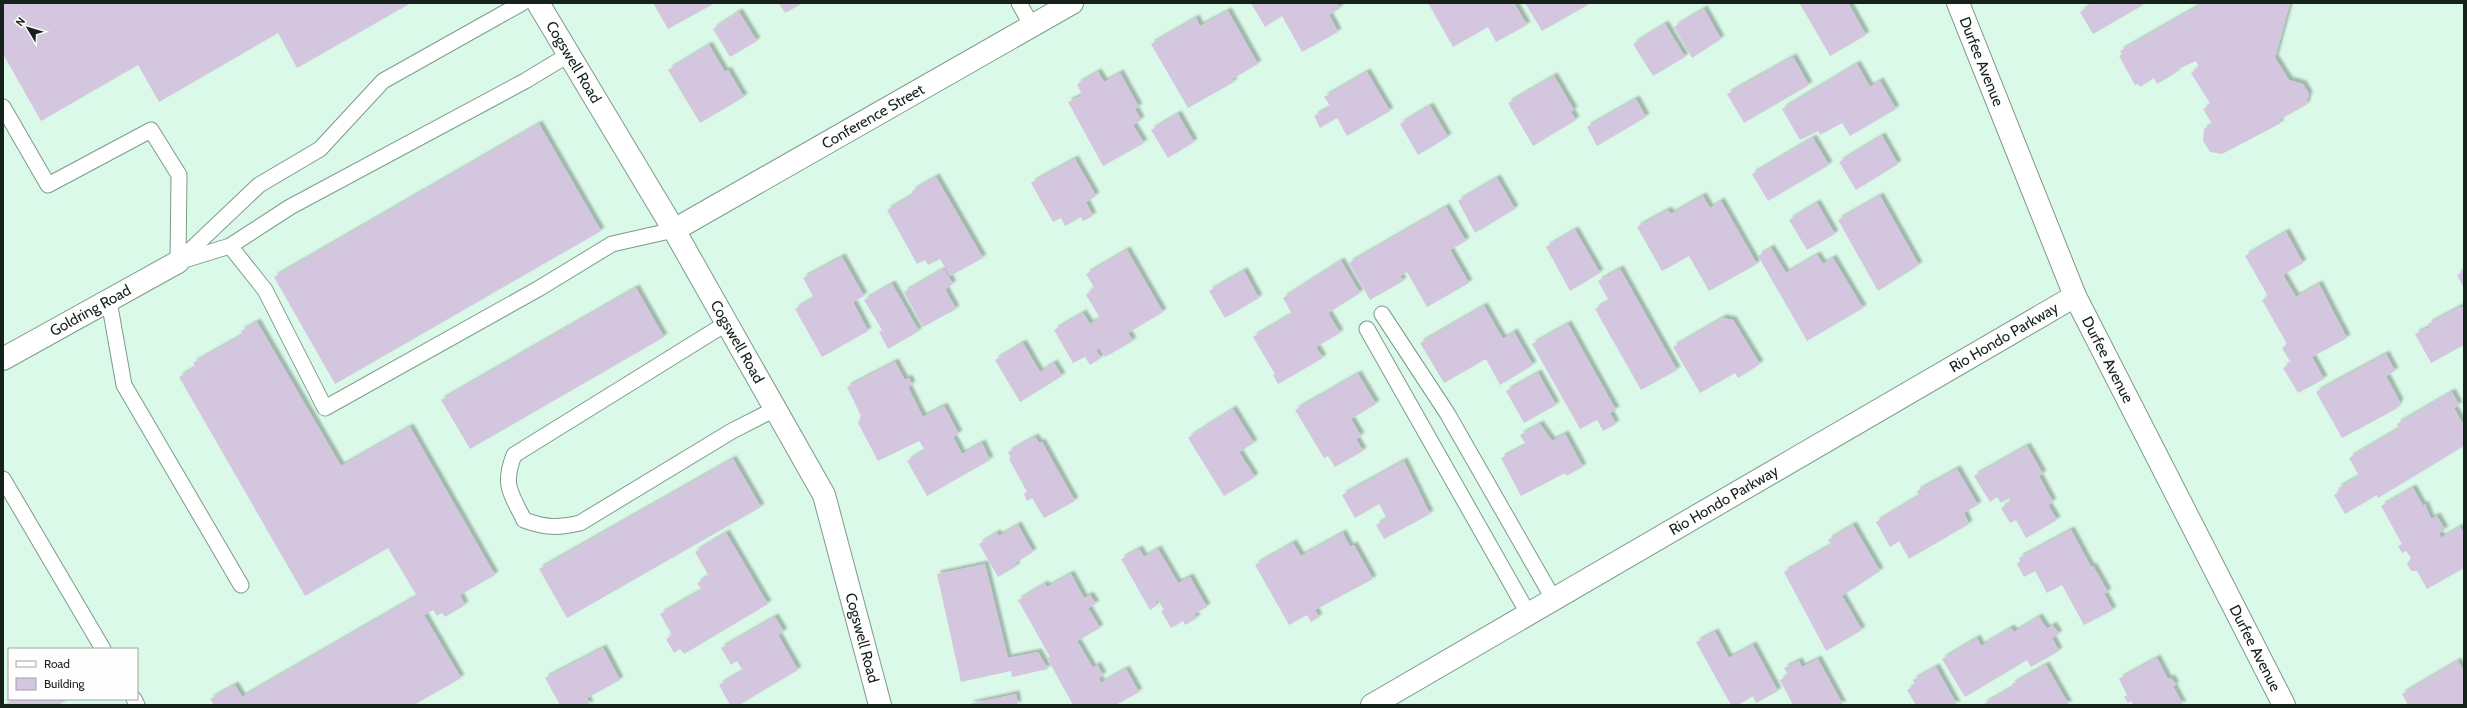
<svg xmlns="http://www.w3.org/2000/svg" width="2467" height="708" font-family="Cabin,sans-serif">
  <style>
    .building { fill: #d5c6df; filter: url(#shadow) }
    .lines { fill: none; stroke-linecap: round; stroke-linejoin: round }
    .service-casing { stroke: #7e9a8b; stroke-width: 17 }
    .minor-casing { stroke: #7e9a8b; stroke-width: 24 }
    .tertiary-casing { stroke: #7e9a8b; stroke-width: 24 }
    .service { stroke: #fff; stroke-width: 15 }
    .minor { stroke: #fff; stroke-width: 22 }
    .tertiary { stroke: #fff; stroke-width: 22 }
    .labels { text-anchor: middle; dominant-baseline: central; stroke-width: 3; stroke-linejoin: round; paint-order: stroke }
    .street-label { font-size: 15px; fill: #16211b; stroke: #fefefe }
  </style>
  <defs>
    <filter id="shadow"><feDropShadow dx="3.5" dy="-3.5" stdDeviation="1" flood-color="#0004"/></filter>
  </defs>
  <rect width="100%" height="100%" fill="#dbf9e9"/>
  <g class="building">
    <path d="M3 3H411L297 68 278 33 159 102 138 65 41 121 3 54Z"/>
    <path d="M653 3H715L668 29Z"/>
    <path d="M779 3H803L785 13Z"/>
    <path d="M1251 3H1337L1340 8 1329 15 1338 32 1302 52 1282 16 1265 27Z"/>
    <path d="M1428 3H1514L1527 25 1496 42 1488 27 1453 47Z"/>
    <path d="M1525 3H1591L1542 31Z"/>
    <path d="M1848 3 1866 35 1830 56 1800 4Z"/>
    <path d="M2090 3H2142L2143 5 2093 34 2080 12 2091 5Z"/>
    <path d="M2204 3H2290L2275 58 2289 80 2303 84 2309 94 2306 105 2279 120 2281 123 2222 154 2210 152 2203 141 2204 129 2212 124 2203 109 2211 105 2191 73 2199 67 2196 61 2176 70 2177 72 2157 84 2154 78 2140 87 2138 84 2135 85 2119 56 2122 54 2120 51Z"/>
    <path d="M1704 9 1721 39 1692 58 1674 27Z"/>
    <path d="M1228 11 1258 64 1232 79 1234 82 1188 108 1151 44 1196 18 1200 26Z"/>
    <path d="M739 12 757 41 730 57 713 29Z"/>
    <path d="M1665 24 1685 57 1653 76 1633 44Z"/>
    <path d="M709 45 725 72 728 70 744 97 700 123 668 70Z"/>
    <path d="M1793 57 1809 85 1744 123 1727 94Z"/>
    <path d="M1857 64 1870 87 1880 81 1896 109 1850 136 1842 123 1820 135 1818 131 1800 140 1782 109Z"/>
    <path d="M1098 72 1104 82 1120 73 1139 107 1135 109 1141 120 1133 125 1144 143 1103 166 1068 102 1082 95 1077 84Z"/>
    <path d="M1367 72 1390 111 1347 136 1337 118 1320 128 1314 116 1331 107 1324 97Z"/>
    <path d="M1554 76 1574 110 1571 112 1576 120 1533 146 1508 103Z"/>
    <path d="M1636 99 1646 117 1597 146 1587 127Z"/>
    <path d="M1430 106 1448 137 1418 155 1400 124Z"/>
    <path d="M1178 114 1194 142 1168 158 1151 130Z"/>
    <path d="M539 124 601 231 335 384 274 277Z"/>
    <path d="M1882 136 1898 164 1856 190 1839 162Z"/>
    <path d="M1813 138 1829 165 1768 201 1752 174Z"/>
    <path d="M1075 159 1096 196 1086 202 1093 216 1083 221 1081 217 1065 226 1061 218 1053 222 1031 183Z"/>
    <path d="M936 177 983 258 950 276 940 259 928 265 925 260 917 264 887 210 913 195 912 191Z"/>
    <path d="M1497 178 1515 209 1475 233 1458 201Z"/>
    <path d="M1703 196 1710 208 1721 201 1757 264 1709 291 1689 256 1662 271 1637 227 1668 210 1671 214Z"/>
    <path d="M1880 196 1919 265 1878 291 1838 220Z"/>
    <path d="M1817 203 1835 234 1807 250 1789 220Z"/>
    <path d="M1446 207 1466 241 1450 250 1469 283 1427 307 1407 272 1400 276 1403 281 1370 300 1349 263Z"/>
    <path d="M1575 230 1600 273 1570 291 1546 247Z"/>
    <path d="M2286 232 2303 263 2283 275 2296 297 2319 284 2347 338 2312 357 2324 379 2298 393 2283 368 2291 363 2282 348 2287 344 2262 300 2268 296 2245 256Z"/>
    <path d="M1771 248 1786 273 1817 255 1823 264 1833 258 1863 308 1807 341 1758 256Z"/>
    <path d="M1127 250 1163 312 1128 333 1133 341 1105 357 1099 348 1096 350 1101 358 1090 365 1085 357 1073 363 1054 330 1083 313 1090 324 1100 318 1086 295 1094 287 1086 274Z"/>
    <path d="M842 257 864 296 853 302 868 331 822 357 795 309 814 298 803 278Z"/>
    <path d="M1341 261 1360 293 1328 313 1340 333 1316 347 1323 358 1278 384 1273 375 1275 374 1253 337 1292 314 1283 298Z"/>
    <path d="M944 269 953 284 945 289 956 309 923 327 904 292Z"/>
    <path d="M1620 269 1677 370 1641 390 1595 309 1609 301 1598 281Z"/>
    <path d="M1244 271 1259 298 1225 318 1209 291Z"/>
    <path d="M2464 271V288L2457 275Z"/>
    <path d="M892 284 919 331 888 349 879 332 882 330 864 300Z"/>
    <path d="M636 288 664 337 470 449 441 400Z"/>
    <path d="M1484 306 1503 339 1514 332 1533 365 1500 385 1486 359 1444 383 1420 343Z"/>
    <path d="M2460 307 2461 308 2464 307V345L2431 363 2415 334 2430 327 2428 324Z"/>
    <path d="M1723 318 1733 320 1760 364 1738 378 1735 373 1700 393 1673 347Z"/>
    <path d="M257 322 341 466 410 427 495 575 460 595 465 605 445 617 442 613 437 616 433 610 424 615 461 678 414 705H214L210 699 235 685 242 697 417 596 388 548 305 596 179 377 196 367 193 363 243 335 241 331Z"/>
    <path d="M1568 324 1616 410 1610 413 1616 424 1603 431 1597 420 1580 429 1532 344Z"/>
    <path d="M1023 343 1040 372 1054 363 1062 376 1020 402 995 360Z"/>
    <path d="M2386 354 2395 371 2386 376 2400 402 2396 409 2342 438 2316 392Z"/>
    <path d="M895 362 905 380 909 378 912 385 908 387 923 417 944 406 959 434 953 437 962 454 982 443 990 460 927 496 907 461 925 450 919 441 878 461 858 423 861 416 847 387Z"/>
    <path d="M1538 373 1556 405 1524 423 1506 391Z"/>
    <path d="M1358 374 1376 404 1351 419 1361 436 1356 439 1363 451 1335 467 1328 456 1324 458 1295 410Z"/>
    <path d="M2452 392 2459 405 2454 408 2464 426V446L2378 498 2377 495 2345 514 2334 495 2340 491 2338 488 2359 476 2349 458 2400 428 2397 424Z"/>
    <path d="M1233 409 1254 443 1239 452 1255 477 1224 496 1188 438Z"/>
    <path d="M1540 424 1552 441 1565 434 1583 467 1566 476 1565 473 1521 496 1501 458 1526 445 1520 435Z"/>
    <path d="M1035 437 1039 443 1042 442 1075 501 1044 518 1032 498 1027 501 1024 494 1027 492 1009 459 1011 458 1008 452Z"/>
    <path d="M2027 446 2043 474 2039 476 2053 502 2048 505 2057 520 2026 538 2016 520 2010 523 2001 508 2011 502 2009 498 2001 503 1997 497 1990 502 1974 476Z"/>
    <path d="M733 459 761 507 567 618 539 569Z"/>
    <path d="M1404 461 1430 514 1384 539 1376 525 1387 519 1379 504 1355 518 1342 495Z"/>
    <path d="M1957 469 1978 505 1964 513 1969 524 1909 559 1899 541 1890 547 1876 522 1919 496 1917 491Z"/>
    <path d="M2413 488 2423 506 2425 504 2431 519 2437 516 2445 530 2439 533 2441 538 2460 527 2464 534V568L2427 589 2417 571H2411L2407 564 2411 558 2406 551 2402 553 2398 546 2402 544 2381 506Z"/>
    <path d="M1018 525 1033 552 1015 563 1017 566 998 577 979 544 997 533 999 536Z"/>
    <path d="M1853 525 1880 571 1842 596 1862 630 1826 651 1784 572 1831 545 1828 540Z"/>
    <path d="M2071 530 2091 567 2093 566 2108 592 2104 594 2113 610 2084 625 2062 585 2047 593 2035 571 2024 577 2017 564 2020 561 2019 558Z"/>
    <path d="M726 533 768 604 684 654 680 649 674 653 666 639 672 635 660 614 702 590 697 583 709 576 695 552Z"/>
    <path d="M1343 533 1350 547 1354 545 1373 579 1315 610 1319 617 1311 622 1307 615 1289 625 1255 565 1293 543 1301 556Z"/>
    <path d="M1139 549 1144 557 1158 549 1178 583 1190 577 1207 607 1194 614 1197 618 1185 625 1183 621 1171 628 1161 611 1164 610 1158 600 1155 602 1157 605 1150 610 1121 559Z"/>
    <path d="M985 564 1008 658 1038 652 1048 669 1012 677 1011 671 961 682 937 574Z"/>
    <path d="M1071 574 1084 598 1090 595 1096 604 1088 608 1100 628 1077 641 1093 668 1097 665 1103 675 1099 678 1101 683 1126 669 1139 692 1116 705H1073L1047 658 1050 657 1018 600 1045 584 1047 587Z"/>
    <path d="M775 617 784 632 778 635 798 670 739 705H730L719 685 743 671 737 661 731 665 721 648Z"/>
    <path d="M2039 617 2047 629 2053 625 2059 634 2052 638 2059 651 2031 667 2027 660 1965 697 1942 659 1977 638 1981 646 2011 628 2014 632Z"/>
    <path d="M1715 632 1729 658 1753 645 1778 691 1756 703 1753 696 1738 705H1731L1696 642Z"/>
    <path d="M603 648 620 680 587 698 590 705H560L545 678Z"/>
    <path d="M2157 658 2168 679 2171 678 2176 685 2173 686 2183 705H2133L2131 701 2128 703 2124 697 2127 695 2119 679Z"/>
    <path d="M1818 659 1843 705H1793L1780 680 1788 675 1784 668 1799 661 1802 667Z"/>
    <path d="M2458 661 2464 672V705H2408L2402 694Z"/>
    <path d="M2046 665 2069 705H1982L2013 687 2012 684Z"/>
    <path d="M1936 667 1957 705H1916L1907 690 1915 685 1913 680Z"/>
    <path d="M1016 694 1018 705H970V704Z"/>
    <path d="M14 699H58L62 705H3Z"/>
  </g>
  <g class="lines">
    <g class="service-casing">
      <g id="service">
        <path d="M1019 3 1032 26"/>
        <path d="M3 107 48 185 151 130 179 175 178 262"/>
        <path d="M230 246 290 207 525 81 568 55"/>
        <path d="M180 260 259 185 320 149 383 81 522 3"/>
        <path d="M178 262 230 246 265 290 325 408 538 289 612 244 674 230"/>
        <path d="M109 301 124 385 241 585"/>
        <path d="M1382 314 1447 413 1554 600"/>
        <path d="M727 323 514 455C502 486 511 493 524 520 546 528 558 528 580 523L732 431 775 409"/>
        <path d="M1367 329 1529 615"/>
        <path d="M3 479 103 649"/>
        <path d="M134 699 137 705"/>
      </g>
    </g>
    <g class="minor-casing">
      <g id="minor">
        <path id="s1" d="M674 230 1072 3"/>
        <path id="s2" d="M3 359 178 262"/>
        <path id="s3" d="M1372 705 2075 296"/>
      </g>
    </g>
    <g class="tertiary-casing">
      <g id="tertiary">
        <path id="s4" d="M538 3 674 230 824 495 880 705"/>
        <path id="s5" d="M1958 3 2075 296 2284 705"/>
      </g>
    </g>
    <use href="#service" class="service"/>
    <use href="#minor" class="minor"/>
    <use href="#tertiary" class="tertiary"/>
  </g>
  <g class="labels">
    <g class="street-label">
      <text stroke="none"><textPath href="#s5" startOffset="63">Durfee Avenue</textPath></text>
      <text stroke="none"><textPath href="#s4" startOffset="69">Cogswell Road</textPath></text>
      <text stroke="none"><textPath href="#s1" startOffset="229">Conference Street</textPath></text>
      <text stroke="none"><textPath href="#s2" startOffset="100">Goldring Road</textPath></text>
      <text stroke="none"><textPath href="#s3" startOffset="731">Rio Hondo Parkway</textPath></text>
      <text stroke="none"><textPath href="#s4" startOffset="393">Cogswell Road</textPath></text>
      <text stroke="none"><textPath href="#s5" startOffset="387">Durfee Avenue</textPath></text>
      <text stroke="none"><textPath href="#s3" startOffset="407">Rio Hondo Parkway</textPath></text>
      <text stroke="none"><textPath href="#s4" startOffset="717">Cogswell Road</textPath></text>
      <text stroke="none"><textPath href="#s5" startOffset="711">Durfee Avenue</textPath></text>
    </g>
  </g>
  <rect width="2467" height="708" fill="none" stroke="#16211b" stroke-width="8"/>
  <rect x="8" y="648" width="130" height="52" fill="#fefefe" stroke="#a1a6a3"/>
  <rect x="16" y="661" width="20" height="6" fill="#ffffff" stroke="#a1a6a3"/>
  <text x="44" y="668" font-size="12" fill="#16211b">Road</text>
  <rect x="16" y="678" width="20" height="12" fill="#d5c6df" stroke="#a1a6a3"/>
  <text x="44" y="688" font-size="12" fill="#16211b">Building</text>
  <g transform="translate(28 28) rotate(308)" stroke="#fefefe" stroke-width="3" paint-order="stroke">
  <path d="M0-3L7 15L0 10L-7 15Z" fill="#16211b"/>
  <text y="-6" font-size="11" font-weight="bold" text-anchor="middle" fill="#16211b">N</text>
  </g>
</svg>
